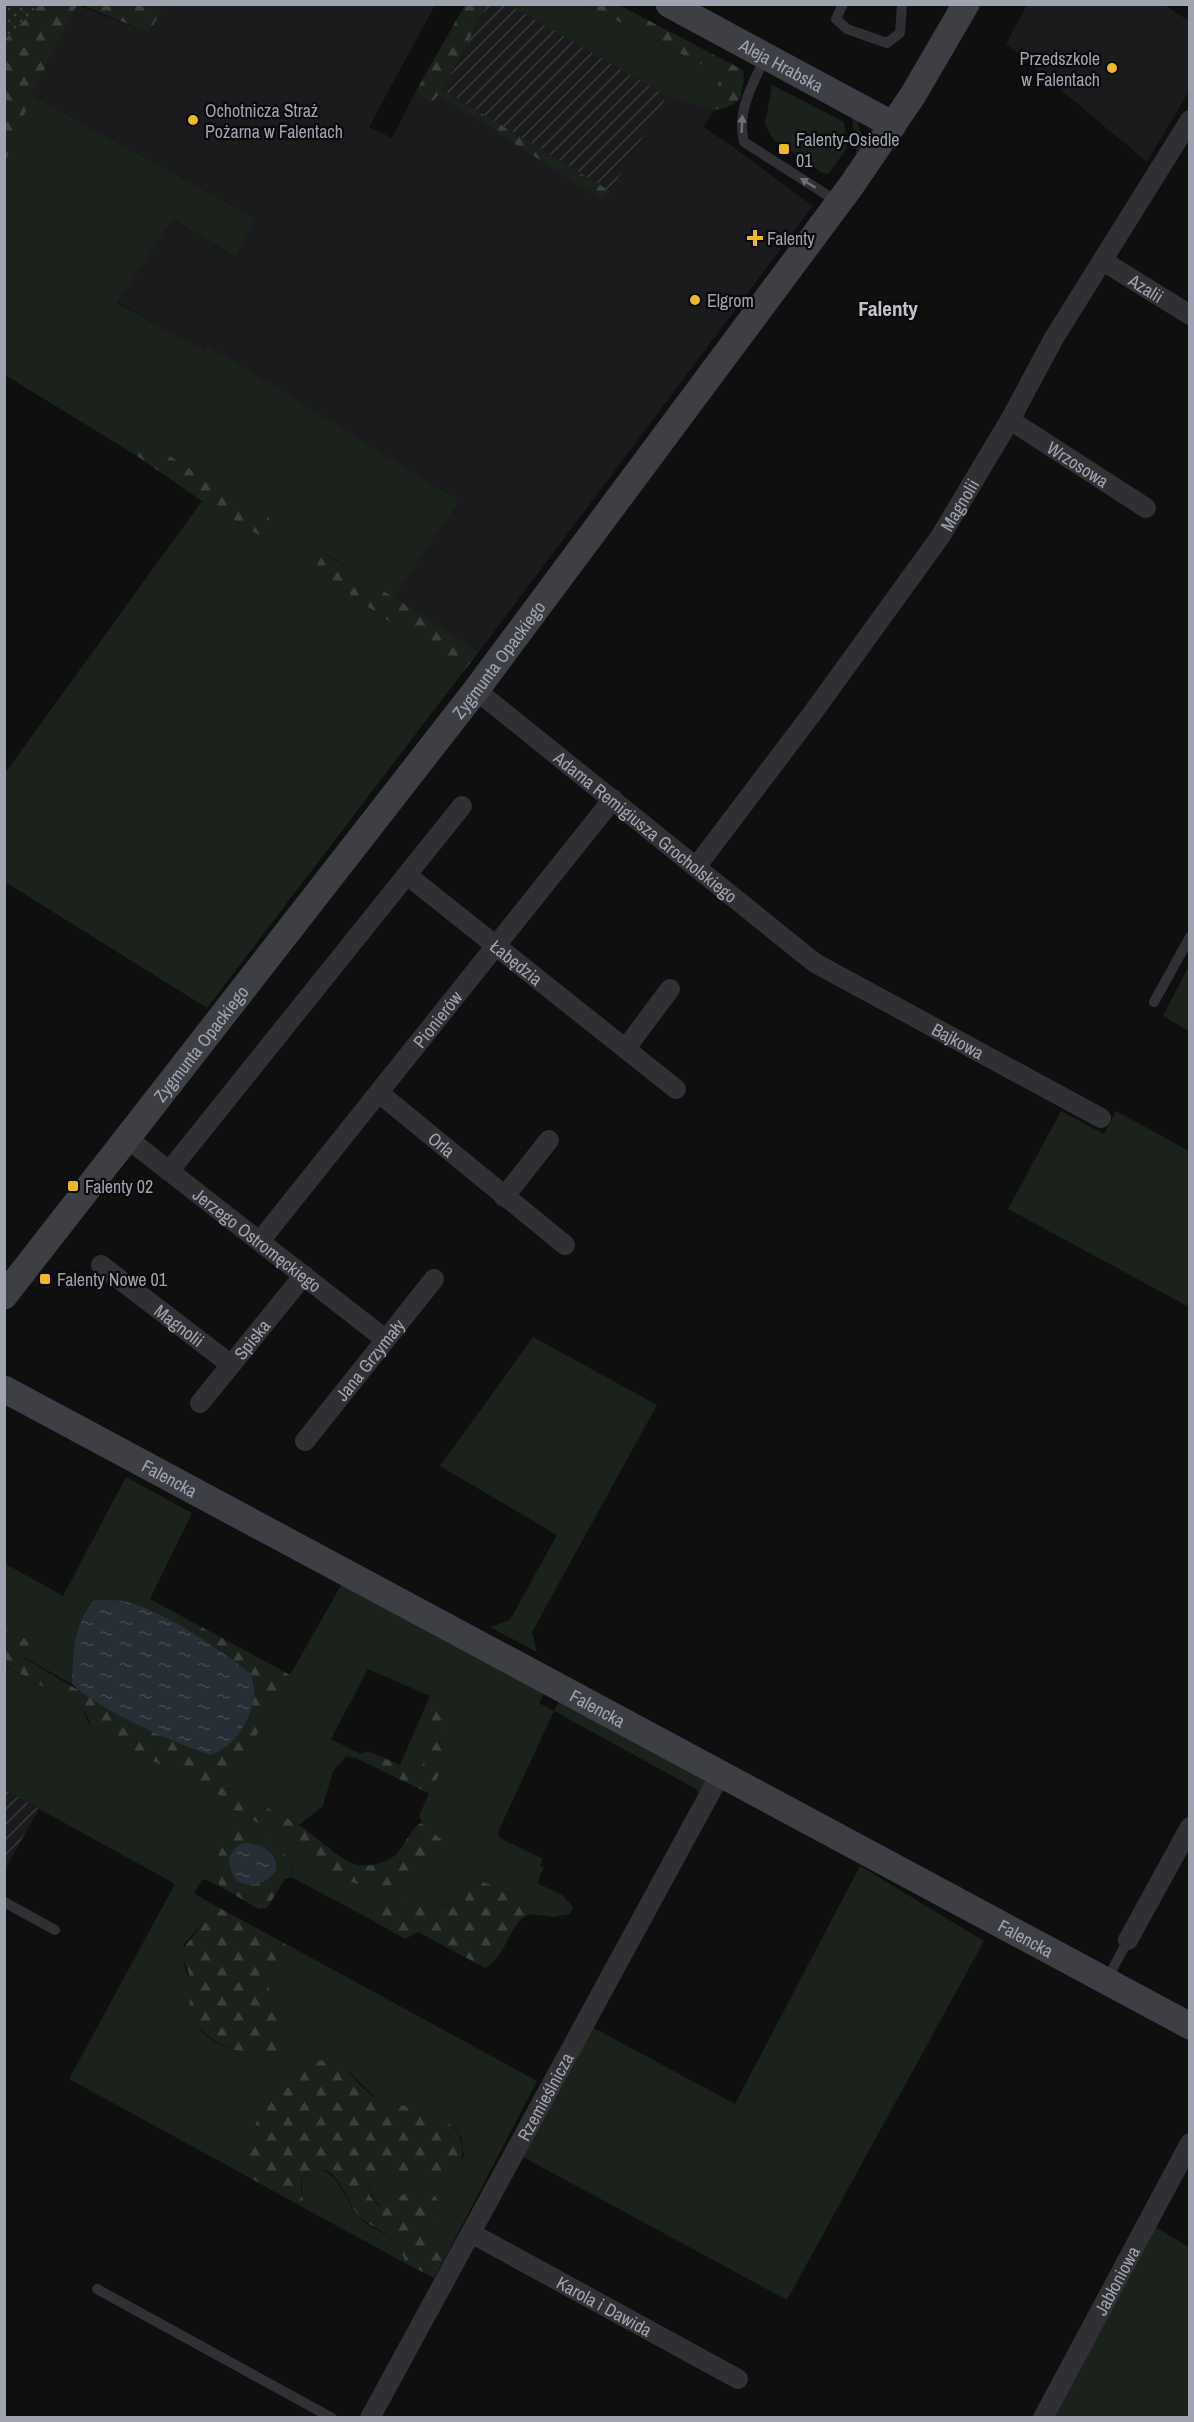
<svg xmlns="http://www.w3.org/2000/svg" width="1194" height="2422" font-family="'Archivo Narrow',sans-serif">
  <style>
    .built { fill: #1b1b1d }
    .industrial { fill: url(#industrial-furrows) }
    .grass { fill: #1b221c }
    .forest { fill: url(#forest-firs) }
    .park { fill: url(#park-dots) }
    .water { fill: url(#water-ripples) }
    .lines { fill: none; stroke-linecap: round; stroke-linejoin: round }
    .lane { stroke: #303035; stroke-width: 10 }
    .street { stroke: #303035; stroke-width: 20 }
    .secondary { stroke: #3e3f45; stroke-width: 27 }
    .oneway { fill: #6e7079 }
    .poi-dot { fill: #edb92a; stroke: #0a0a0b; stroke-width: 2 }
    .labels { text-anchor: middle; dominant-baseline: central; stroke-width: 4.5; stroke-linejoin: round; paint-order: stroke }
    .poi-label { font-size: 18px; fill: #a0a4b1; stroke: #0a0a0b; text-anchor: start }
    .street-label { font-size: 18px; fill: #a0a4b1; stroke: #0a0a0b }
    .quarter-label { font-size: 21px; font-weight: bold; fill: #c1c3cd; stroke: #0a0a0b }
  </style>
  <defs>
    <pattern id="industrial-furrows" width="10" height="10" patternUnits="userSpaceOnUse" patternTransform="scale(1.5)"><rect width="10" height="10" fill="#1b1b1d"/><path d="M-1 1l2-2M0 10L10 0M9 11l2-2" fill="none" stroke="#39393b"/></pattern>
    <pattern id="forest-firs" width="22" height="20" patternUnits="userSpaceOnUse" patternTransform="scale(1.5)"><rect width="22" height="20" fill="#1b221c"/><path d="M5 1l3.5 6h-7zM16 11l3.5 6h-7z" fill="#393f3b"/></pattern>
    <pattern id="park-dots" width="8" height="8" patternUnits="userSpaceOnUse" patternTransform="scale(1.5)"><rect width="8" height="8" fill="#1b221c"/><path d="M2 2h.1M6 6h.1" fill="none" stroke="#393f3b" stroke-width="1.8" stroke-linecap="round"/></pattern>
    <pattern id="water-ripples" width="26" height="14" patternUnits="userSpaceOnUse" patternTransform="scale(1.5)"><rect width="26" height="14" fill="#282e35"/><path d="M2 4q2-2 4 0t4 0M15 11q2-2 4 0t4 0" fill="none" stroke="#444950"/></pattern>
  </defs>
  <rect width="100%" height="100%" fill="#0f0f10"/>
  <g class="built">
    <path d="M77 5 149 33 164 5H435L369 127 392 138 416 91 431 102 438 95 603 199 667 96 715 110 703 127 732 146 813 206 479 652 394 598 460 501 207 346 204 352 117 302 173 219 234 257 256 219 32 95Z"/>
    <path d="M1027 5H1165L1189 21V91L1147 162 1006 44Z"/>
  </g>
  <g class="industrial">
    <path d="M509 4 667 96 610 191 443 90 487 5Z"/>
    <path d="M5 1790 39 1809 5 1869Z"/>
  </g>
  <g class="grass">
    <path d="M509 5H587L722 75 707 108 667 96Z"/>
    <path d="M772 85 844 122 847 148 829 173 824 174 773 139 765 124Z"/>
    <path d="M32 95 256 219 235 257 173 219 117 303 204 351 207 345 460 501 394 598 325 553 314 570 463 672 207 1008 5 882V773L202 501 259 535 270 518 147 442 137 456 5 375 4 162Z"/>
    <path d="M852 118 857 119 863 140 857 160Z"/>
    <path d="M1189 966V1031L1163 1016Z"/>
    <path d="M1061 1111 1104 1134 1116 1111 1189 1151V1307L1008 1209Z"/>
    <path d="M533 1337 657 1405 532 1632 537 1652 490 1627 510 1620 557 1535 440 1466Z"/>
    <path d="M126 1477 192 1513 150 1599 198 1625 195 1636 148 1610 115 1600 73 1653 72 1684 23 1657 31 1642 5 1628 4 1563 63 1596Z"/>
    <path d="M343 1582 545 1692 539 1703 554 1711 560 1700 706 1780 699 1794 696 1789 554 1711 498 1832 500 1838 543 1859 540 1866 544 1867 537 1883 562 1895 573 1907 570 1914 553 1917 531 1914C526 1898 498 1888 483 1882L472 1885 463 1905C432 1910 401 1891 373 1909L372 1920 291 1877 292 1868 272 1844 241 1829 218 1856 219 1886 207 1880H202L194 1893 210 1903 209 1916 184 1944C184 1951 183 1961 185 1968 187 1974 192 1978 192 1985 193 2000 189 2005 196 2022 205 2046 255 2060 278 2054 289 2026 275 2021 270 1996 266 1976 276 1960 286 1944L537 2081 445 2258 432 2248 426 2235 430 2226C406 2217 371 2213 369 2184 399 2170 414 2174 445 2180L464 2156 461 2138 454 2127 377 2099 348 2071 316 2060 281 2082 257 2118 250 2156 241 2173 69 2079 175 1884 5 1790 4 1665 83 1710 91 1729 221 1796 219 1802 296 1843 336 1877 367 1887 396 1885 425 1828 419 1816 442 1764 446 1749 445 1716 433 1713 425 1761 421 1766 400 1765 430 1696 368 1669 331 1739 361 1754 358 1759 347 1756 333 1771 323 1806 299 1825 226 1787Z"/>
    <path d="M860 1866 984 1941 787 2300 523 2157 592 2027 735 2104Z"/>
    <path d="M320 2168C343 2179 345 2202 361 2219 380 2238 399 2229 405 2263L304 2208C303 2190 295 2169 320 2168Z"/>
    <path d="M1155 2227 1189 2247V2417L1054 2418Z"/>
  </g>
  <g class="forest">
    <path d="M5 5H77L32 95 5 162Z"/>
    <path d="M82 5H164L149 33Z"/>
    <path d="M465 5H487L443 90 610 191 603 200 438 95 431 103 416 91Z"/>
    <path d="M587 5H619L743 70 744 80 740 99C730 107 720 112 707 108L722 75Z"/>
    <path d="M147 442 270 518 259 535 202 501 137 456Z"/>
    <path d="M324 553 479 652 463 672 314 570Z"/>
    <path d="M198 1625 290 1675 227 1788C251 1800 277 1812 300 1826 316 1836 338 1858 352 1863 365 1868 376 1865 388 1860 405 1852 406 1832 421 1823L441 1839 443 1845V1852L431 1867 413 1880 396 1885 367 1887 336 1877 296 1843 219 1802 221 1796 91 1729 89 1720 83 1710 5 1665 4 1628 32 1642 23 1658C52 1673 197 1766 220 1751 241 1738 246 1705 254 1682L251 1674 195 1636Z"/>
    <path d="M441 1710C457 1731 441 1772 430 1794L358 1759 361 1754 368 1751 400 1765 421 1766 425 1761 433 1712Z"/>
    <path d="M242 1829C263 1837 295 1849 291 1877L285 1879 267 1908 259 1909 219 1886 218 1856 230 1830Z"/>
    <path d="M483 1882C498 1888 526 1898 531 1914 510 1918 508 1956 485 1968L418 1932 405 1939 372 1920 373 1909C401 1890 431 1910 463 1905L472 1885Z"/>
    <path d="M210 1903 286 1944C276 1960 266 1976 270 1996 275 2021 289 2026 278 2054 249 2061 197 2042 190 2009 188 2000 193 1990 191 1981 189 1970 183 1963 181 1951L209 1916Z"/>
    <path d="M316 2060C354 2063 348 2080 376 2098 387 2105 403 2105 416 2108 452 2118 471 2135 458 2173L445 2180C416 2174 396 2170 369 2184L370 2196 380 2207 404 2194 435 2196 441 2205V2218L430 2226 426 2235 432 2248 445 2258 434 2278 405 2263C400 2232 383 2236 362 2219 347 2207 340 2163 314 2169 294 2173 303 2194 304 2208L241 2173 250 2156 253 2133 264 2097 281 2082Z"/>
  </g>
  <path class="park" d="M5 4H40V5L5 39Z"/>
  <g class="water">
    <path d="M94 1600C106 1600 119 1599 131 1603 172 1616 217 1648 251 1674 263 1702 239 1746 211 1755 177 1745 96 1708 72 1684 73 1652 73 1626 94 1600Z"/>
    <path d="M243 1843C258 1843 277 1850 276 1868 271 1884 250 1888 237 1881 227 1866 225 1853 243 1843Z"/>
  </g>
  <g class="lines">
    <g class="lane">
      <path d="M843 4 836 19 847 29 887 43 900 33 902 4"/>
      <path d="M766 56C753 83 736 112 744 142L838 202"/>
      <path d="M1154 1002 1190 937"/>
      <path d="M4 1902 55 1930"/>
      <path d="M1106 1981 1128 1940"/>
      <path d="M97 2289 332 2418"/>
    </g>
    <g class="street">
      <path id="s1" d="M1103 261 1190 315"/>
      <path id="s2" d="M1010 420 1146 508"/>
      <path id="s3" d="M476 690 815 963 1101 1118"/>
      <path id="s4" d="M696 867 814 711 940 537 1010 420 1054 338 1190 120"/>
      <path id="s5" d="M407 875 676 1089"/>
      <path d="M626 1048 670 989"/>
      <path id="s6" d="M379 1093 565 1245"/>
      <path id="s7" d="M128 1139 385 1339"/>
      <path d="M170 1170 462 806"/>
      <path d="M504 1197 549 1140"/>
      <path id="s8" d="M260 1241 613 799"/>
      <path id="s9" d="M101 1265 230 1364"/>
      <path id="s10" d="M200 1403 304 1275"/>
      <path id="s11" d="M305 1441 434 1279"/>
      <path d="M1128 1940 1190 1827"/>
      <path id="s12" d="M471 2233 738 2379"/>
      <path id="s13" d="M370 2418 720 1775"/>
      <path id="s14" d="M1043 2418 1190 2143"/>
    </g>
    <g class="secondary">
      <path id="s15" d="M669 4 893 125"/>
      <path id="s16" d="M4 1296 476 690 851 186 913 95 966 4"/>
      <path id="s17" d="M4 1389 1190 2026"/>
    </g>
  </g>
  <defs><path id="oneway-solid" d="M-6-.8H1V-3.2L6.5 0L1 3.2V.8H-6Z" transform="scale(1.5)"/></defs>
  <g class="oneway">
    <use href="#oneway-solid" transform="translate(742 124) rotate(-88)"/>
    <use href="#oneway-solid" transform="translate(808 183) rotate(-148)"/>
  </g>
  <g class="poi-dot">
    <circle cx="1112" cy="68" r="6"/>
    <circle cx="193" cy="120" r="6"/>
    <rect x="778" y="143" width="12" height="12" rx="3"/>
    <path d="M752 229h6v6h6v6h-6v6h-6v-6h-6v-6h6z"/>
    <circle cx="695" cy="300" r="6"/>
    <rect x="67" y="1180" width="12" height="12" rx="3"/>
    <rect x="39" y="1273" width="12" height="12" rx="3"/>
  </g>
  <g class="labels">
    <g class="poi-label">
      <text x="1100" y="58" text-anchor="end">Przedszkole<tspan x="1100" dy="21">w Falentach</tspan></text>
      <text x="205" y="110">Ochotnicza Straż<tspan x="205" dy="21">Pożarna w Falentach</tspan></text>
      <text x="796" y="139">Falenty-Osiedle<tspan x="796" dy="21">01</tspan></text>
      <text x="767" y="238">Falenty</text>
      <text x="707" y="300">Elgrom</text>
      <text x="85" y="1186">Falenty 02</text>
      <text x="57" y="1279">Falenty Nowe 01</text>
    </g>
    <g class="street-label">
      <text stroke="none"><textPath href="#s15" startOffset="128">Aleja Hrabska</textPath></text>
      <text stroke="none"><textPath href="#s1" startOffset="51">Azalii</textPath></text>
      <text stroke="none"><textPath href="#s2" startOffset="81">Wrzosowa</textPath></text>
      <text stroke="none"><textPath href="#s4" startOffset="448">Magnolii</textPath></text>
      <text stroke="none"><textPath href="#s16" startOffset="806">Zygmunta Opackiego</textPath></text>
      <text stroke="none"><textPath href="#s3" startOffset="218">Adama Remigiusza Grocholskiego</textPath></text>
      <text stroke="none"><textPath href="#s5" startOffset="140">Łabędzia</textPath></text>
      <text stroke="none"><textPath href="#s8" startOffset="284">Pionierów</textPath></text>
      <text stroke="none"><textPath href="#s3" startOffset="598">Bajkowa</textPath></text>
      <text stroke="none"><textPath href="#s16" startOffset="320">Zygmunta Opackiego</textPath></text>
      <text stroke="none"><textPath href="#s6" startOffset="81">Orla</textPath></text>
      <text stroke="none"><textPath href="#s7" startOffset="164">Jerzego Ostromęckiego</textPath></text>
      <text stroke="none"><textPath href="#s9" startOffset="99">Magnolii</textPath></text>
      <text stroke="none"><textPath href="#s10" startOffset="82">Spiska</textPath></text>
      <text stroke="none"><textPath href="#s11" startOffset="104">Jana Grzymały</textPath></text>
      <text stroke="none"><textPath href="#s17" startOffset="188">Falencka</textPath></text>
      <text stroke="none"><textPath href="#s17" startOffset="674">Falencka</textPath></text>
      <text stroke="none"><textPath href="#s17" startOffset="1160">Falencka</textPath></text>
      <text stroke="none"><textPath href="#s13" startOffset="366">Rzemieślnicza</textPath></text>
      <text stroke="none"><textPath href="#s14" startOffset="156">Jabłoniowa</textPath></text>
      <text stroke="none"><textPath href="#s12" startOffset="152">Karola i Dawida</textPath></text>
    </g>
    <g class="quarter-label">
      <text x="888" y="308">Falenty</text>
    </g>
  </g>
  <rect width="1194" height="2422" fill="none" stroke="#a0a4b1" stroke-width="12"/>
</svg>
